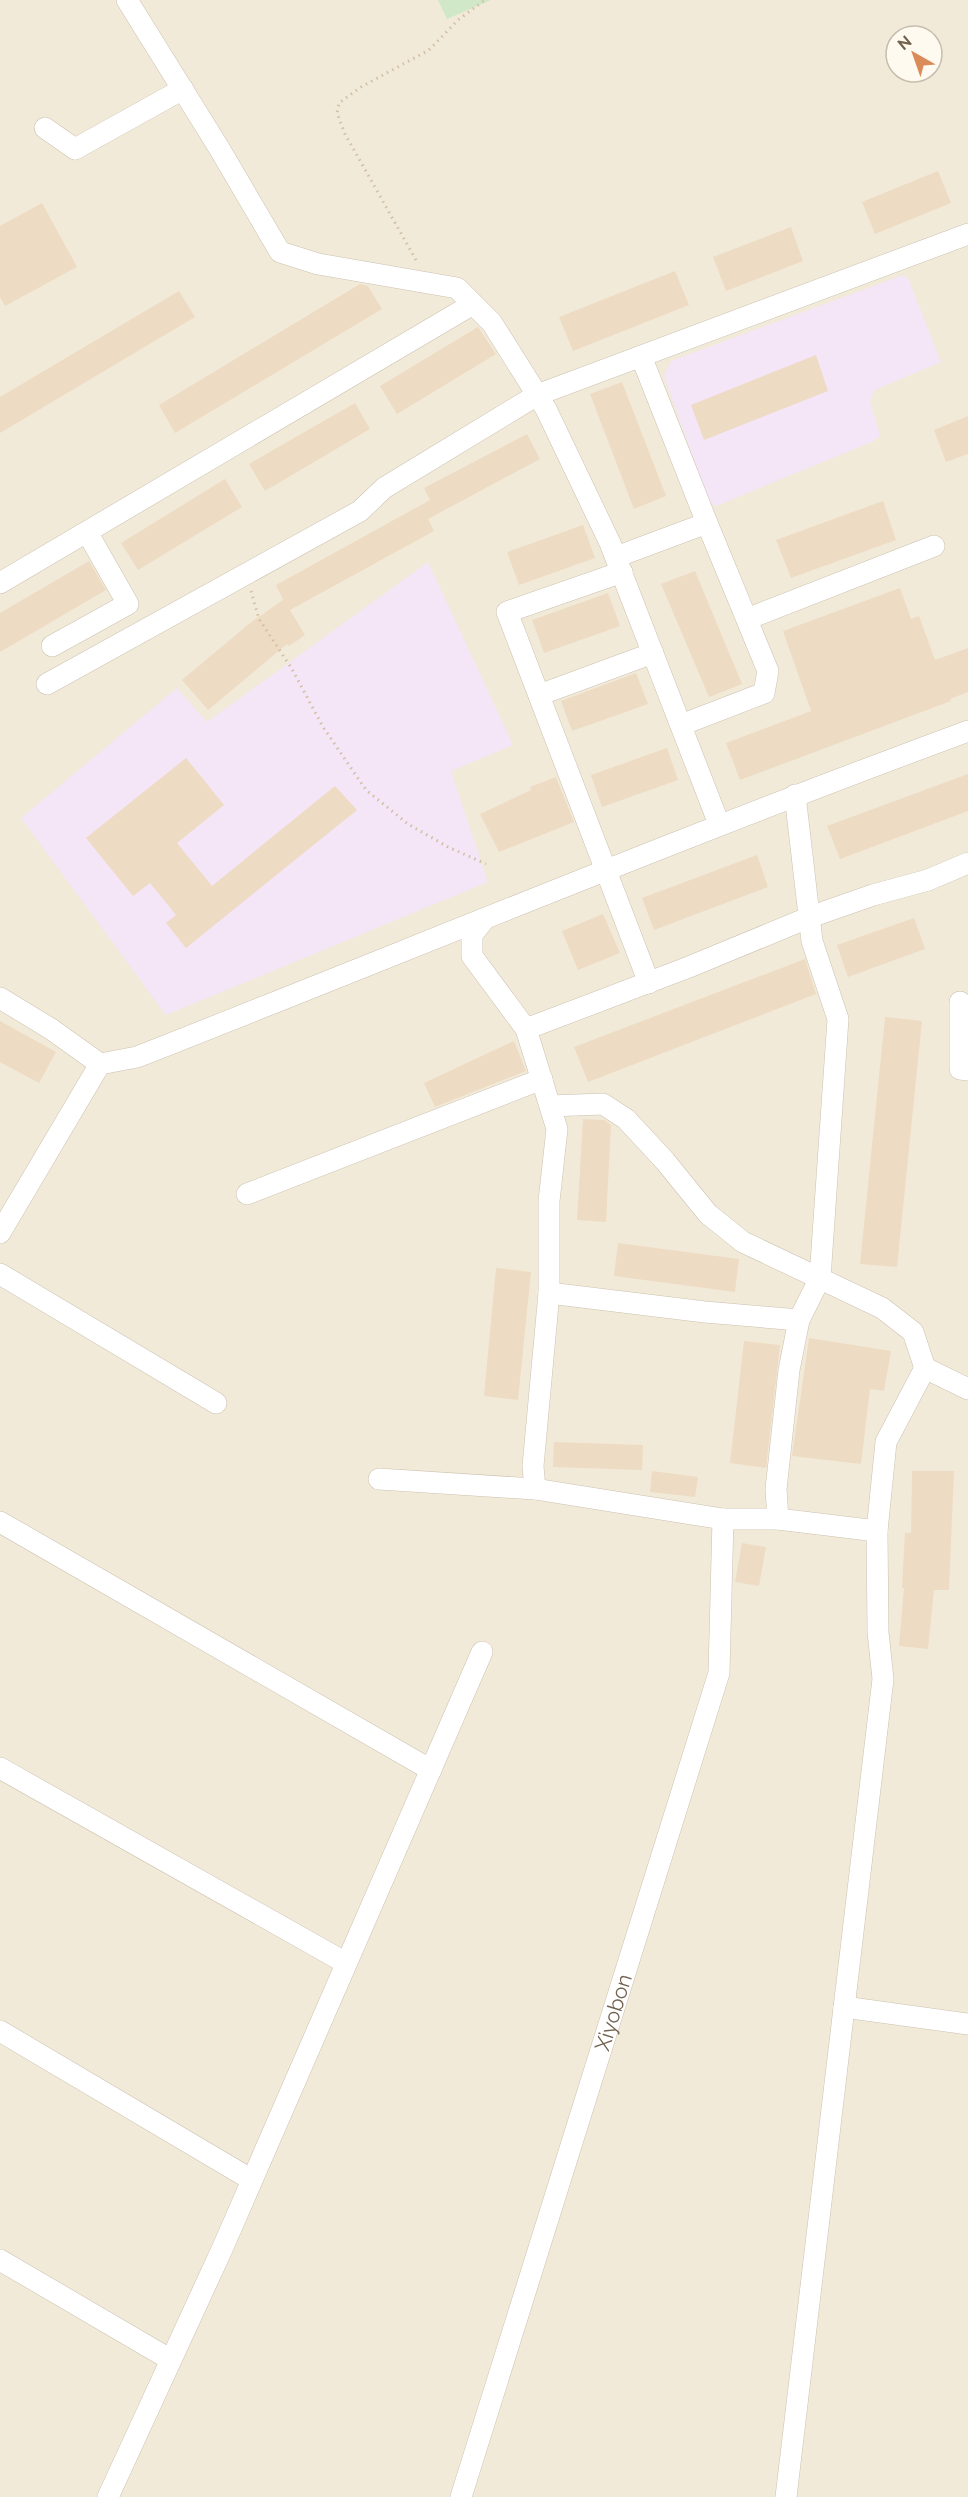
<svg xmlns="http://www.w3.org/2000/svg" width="968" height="2497" font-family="Raleway,sans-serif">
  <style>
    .residential { fill: #f2ead8; fill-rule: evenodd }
    .education { fill: #f4e5f7 }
    .green { fill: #d0e8c8 }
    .building { fill: #eedbc3 }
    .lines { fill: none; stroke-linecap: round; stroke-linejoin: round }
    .minor-casing { stroke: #ccc1b0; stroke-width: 22 }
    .path { stroke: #d3bfa6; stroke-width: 3; stroke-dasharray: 1.5 4.5; stroke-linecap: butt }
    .minor { stroke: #fff; stroke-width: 21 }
    .labels { text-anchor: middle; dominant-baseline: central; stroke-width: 4.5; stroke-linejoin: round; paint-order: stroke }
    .street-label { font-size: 21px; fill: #73624f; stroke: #fefaef }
  </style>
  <rect width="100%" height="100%" fill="#fbf7e9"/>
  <path class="residential" d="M0 0H968V2497H0ZM896 36H932V72H896Z"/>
  <g class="education">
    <path d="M903 275 908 278 941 362 875 390 870 401 880 436 874 441 716 506 709 503 664 376 671 361Z"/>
    <path d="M428 562 513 745 451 771 488 882 166 1015 21 818 177 688 207 722Z"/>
  </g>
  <path class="green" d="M438 0H491L447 19Z"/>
  <g class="building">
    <path d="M938 171 951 203 875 234 862 202Z"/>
    <path d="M42 203 77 267 5 306 0 297V226Z"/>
    <path d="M791 227 803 261 726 291 713 257Z"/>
    <path d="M675 271 689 305 573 351 559 317Z"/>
    <path d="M360 284 368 286 382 309 175 433 159 405Z"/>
    <path d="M179 291 195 317 0 433V397Z"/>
    <path d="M478 327 496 354 397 414 380 386Z"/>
    <path d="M816 355 828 391 704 440 691 405Z"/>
    <path d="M622 382 666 496 634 509 590 394Z"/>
    <path d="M355 403 370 429 265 491 249 464Z"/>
    <path d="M968 416V454L946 462 934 430Z"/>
    <path d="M527 434 540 459 428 519 434 531 290 610 305 635 289 646 287 644 208 710 182 680 250 623 283 600 276 585 430 500 424 488Z"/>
    <path d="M225 479 242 507 138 570 121 543Z"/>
    <path d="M883 501 896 540 791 578 776 540Z"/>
    <path d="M583 525 595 558 519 585 507 552Z"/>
    <path d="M89 561 106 590 0 652V613Z"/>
    <path d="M695 571 742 684 709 697 661 584Z"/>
    <path d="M900 588 911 619 919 616 935 660 968 648V692L950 699 951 701 740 780 726 743 811 711 783 631Z"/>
    <path d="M608 593 620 626 544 653 532 620Z"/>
    <path d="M636 673 648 704 572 731 561 701Z"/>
    <path d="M667 748 678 780 602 807 591 775Z"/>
    <path d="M186 758 224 805 177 843 212 886 335 786 357 810 186 948 166 923 176 915 150 883 133 896 86 838Z"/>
    <path d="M968 774V811L840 859 827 826Z"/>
    <path d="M556 777 574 822 499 852 480 814 531 790 530 787Z"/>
    <path d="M757 855 768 887 654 930 642 898Z"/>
    <path d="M603 914 620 953 578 970 562 931Z"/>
    <path d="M914 918 925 949 848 977 837 945Z"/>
    <path d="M805 959 816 994 588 1082 574 1047Z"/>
    <path d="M885 1017 922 1021 897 1267 860 1264Z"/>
    <path d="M0 1021 56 1052 39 1083 0 1062Z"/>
    <path d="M514 1041 526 1071 435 1107 424 1083Z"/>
    <path d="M583 1119 604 1120 611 1125 606 1222 577 1220Z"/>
    <path d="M618 1243 739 1259 735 1292 614 1276Z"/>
    <path d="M496 1268 531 1272 518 1400 484 1396Z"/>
    <path d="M809 1338 891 1351 884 1391 870 1389 861 1464 792 1456Z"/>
    <path d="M744 1341 780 1345 766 1468 730 1463Z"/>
    <path d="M554 1442 643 1445 642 1470 553 1467Z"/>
    <path d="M652 1471 698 1477 695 1497 650 1492Z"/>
    <path d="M912 1471H954L949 1590H934L928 1649 899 1646 904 1588H902L905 1533H911Z"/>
    <path d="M742 1543 766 1547 759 1586 735 1582Z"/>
  </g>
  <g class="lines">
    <g class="minor-casing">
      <g id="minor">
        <path d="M127 0 219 148 280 252 318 264 457 288 492 323 546 409 610 543 719 824"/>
        <path d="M45 128 75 149 183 89"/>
        <path d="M641 356 707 523"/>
        <path d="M616 557 707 523 768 671 764 693 681 725"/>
        <path d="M622 572 507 612 649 983"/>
        <path d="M0 583 473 304"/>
        <path d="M747 619 934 546"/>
        <path d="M52 646 128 604 87 532"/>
        <path d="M47 684 360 511 384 488 537 395 968 234"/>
        <path d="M539 695 653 653"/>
        <path d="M483 921 472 935V956L526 1029 557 1129 549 1201V1293L533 1466 535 1489"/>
        <path d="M0 998 51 1029 100 1064 137 1057C414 948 689 834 968 731"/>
        <path d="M960 1002V1069L968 1070"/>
        <path d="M526 1029 689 967 810 917 873 895 928 880 968 863"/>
        <path d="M550 1106 603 1104 626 1119 665 1161 708 1214 743 1242 882 1308 913 1332 925 1368 968 1389"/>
        <path d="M247 1194 542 1079"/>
        <path d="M0 1233 100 1064"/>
        <path d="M0 1274 216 1403"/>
        <path d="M549 1293 705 1312 799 1320"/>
        <path d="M379 1479 535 1489 723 1519H778L877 1531"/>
        <path d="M778 1519 776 1489 789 1370 799 1320 820 1278 838 1019 812 941 795 795"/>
        <path d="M0 1522 431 1770"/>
        <path d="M0 1768 346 1963"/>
        <path d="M844 2007 968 2024"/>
        <path d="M0 2031 252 2180"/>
        <path d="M0 2260 171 2360"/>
        <path d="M108 2497 223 2247 482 1652"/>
        <path id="s1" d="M461 2497 719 1673 723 1519"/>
        <path d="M786 2497 883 1679 878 1632 877 1531 886 1442 925 1368"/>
      </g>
    </g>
    <g class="path">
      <path d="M416 260 345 134 337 113 339 103 361 87 429 50 458 20 485 0"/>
      <path d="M251 591 259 619 292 669 323 727 366 790 408 824 448 847 486 864"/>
    </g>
    <use href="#minor" class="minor"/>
  </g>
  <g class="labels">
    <g class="street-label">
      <text stroke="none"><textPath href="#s1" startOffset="508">Xiyobon</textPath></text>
    </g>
  </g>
  <g transform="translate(914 54) rotate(320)"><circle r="28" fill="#fefaef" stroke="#c6bdaf" stroke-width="1.5"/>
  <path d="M0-4.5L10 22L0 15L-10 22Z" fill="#da8b59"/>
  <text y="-9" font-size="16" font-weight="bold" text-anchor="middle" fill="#73624f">N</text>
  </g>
</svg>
